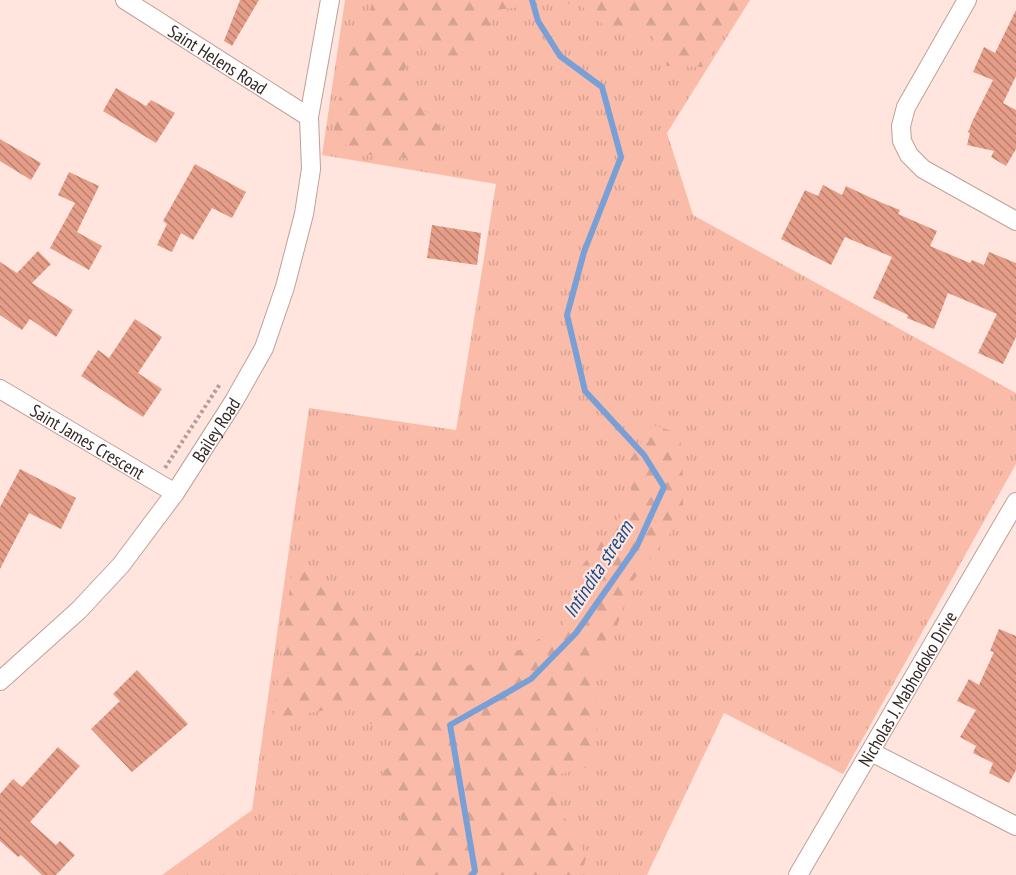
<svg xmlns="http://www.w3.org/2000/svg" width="1016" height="875" font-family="'PT Sans Narrow',sans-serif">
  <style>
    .grass { fill: url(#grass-tufts) }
    .forest { fill: url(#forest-firs) }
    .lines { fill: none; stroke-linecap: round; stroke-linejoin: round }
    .stream { stroke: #78a0d6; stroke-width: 6 }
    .building { fill: url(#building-back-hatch) }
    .minor-casing { stroke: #bfa198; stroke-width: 20 }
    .path { stroke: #b49f98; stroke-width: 4; stroke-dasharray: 3 3; stroke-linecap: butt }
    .minor { stroke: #fff; stroke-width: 18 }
    .labels { text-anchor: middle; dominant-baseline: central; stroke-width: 4.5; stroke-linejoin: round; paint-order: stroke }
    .street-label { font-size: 18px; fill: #332723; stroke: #ffe5dd }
    .water-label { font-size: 20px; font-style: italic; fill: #164b8d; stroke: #ffe5dd }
  </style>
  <defs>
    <pattern id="grass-tufts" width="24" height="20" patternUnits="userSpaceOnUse" patternTransform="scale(1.5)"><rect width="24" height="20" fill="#fabca9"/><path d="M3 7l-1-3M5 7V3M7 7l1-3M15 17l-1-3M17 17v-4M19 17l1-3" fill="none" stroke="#d7a291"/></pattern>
    <pattern id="forest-firs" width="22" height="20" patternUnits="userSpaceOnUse" patternTransform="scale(1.5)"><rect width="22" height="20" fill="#fabca9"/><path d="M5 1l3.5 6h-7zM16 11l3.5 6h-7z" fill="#d7a291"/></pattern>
    <pattern id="building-back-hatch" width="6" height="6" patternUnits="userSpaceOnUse" patternTransform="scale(1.5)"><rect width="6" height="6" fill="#e59d88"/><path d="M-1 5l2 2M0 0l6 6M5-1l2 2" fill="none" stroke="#ba806f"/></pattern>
  </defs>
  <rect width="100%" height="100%" fill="#ffe5dd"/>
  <path class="grass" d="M345 0H750L667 133 693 215 1016 393V464L843 774 724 713 647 875H162L252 810 309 408 456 430 496 184 322 155Z"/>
  <g class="forest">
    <path d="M372 0H746L702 67 667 66 649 30 615 35 579 4 553 3 495 10 477 60 448 67 418 46 402 74 411 96 441 128 424 160 359 154 335 137 334 115 345 80 342 63 347 37 362 31 371 9Z"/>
    <path d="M652 425 680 433 683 480V517L632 582 609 650 590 679 601 711 590 767 560 774 561 811 586 857 582 875H412L418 859 382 773 412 744 411 733 393 736 369 723 355 702 326 710 273 719 294 556 340 601 388 641 456 669 522 649 564 624 581 567 634 500 625 468Z"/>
  </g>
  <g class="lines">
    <path class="stream" d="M472 875 475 871 450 725 531 679 576 633 637 546 664 487 644 455 585 391 567 315 584 252 621 157 602 87 560 56 538 21 532 0"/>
  </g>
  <g class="building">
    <path d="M240 0H259L232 46 224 41Z"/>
    <path d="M1016 10V76L1003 103 1016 110V149L1006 166 991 157 994 151 967 145 970 133 968 132 973 120 993 80 973 72 984 47 995 53Z"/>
    <path d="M116 88 146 106 151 100 175 113 156 143 103 111Z"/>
    <path d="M0 139 41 163 31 180 0 161Z"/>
    <path d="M195 164 246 192 232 218 212 208 193 240 181 233 172 252 157 245 167 224 163 221Z"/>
    <path d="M69 172 99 186 77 232 102 246 89 270 50 248 75 203 58 195Z"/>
    <path d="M823 185 842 195 846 186 880 202 900 210 898 214 937 231 930 246 970 263 972 260 984 265 989 252 1016 263V337L1003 364 978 353 997 314 948 293 934 329 907 318 908 315 873 298 892 257 845 237 831 265 781 239 805 190 818 196Z"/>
    <path d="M432 225 481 233 477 265 427 258Z"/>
    <path d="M38 251 51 264 32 283 73 310 56 337 30 319 22 330 0 315V262L17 273Z"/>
    <path d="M135 319 162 337 138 373 162 389 143 417 81 376 98 350 109 358Z"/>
    <path d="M20 469 76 498 61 529 29 513 0 569V507Z"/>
    <path d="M999 629 1016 636V770L1009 783 989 773 993 763 973 753 976 746 960 737 976 710 957 701 969 679 979 685 994 652 990 651Z"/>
    <path d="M137 670 188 724 132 772 91 729 120 701 113 694Z"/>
    <path d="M58 747 80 766 30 822 56 845 60 841 75 855 56 875H42L21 855 18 857 0 841V794L13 779 22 787Z"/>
  </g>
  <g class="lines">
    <g class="minor-casing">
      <g id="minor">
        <path id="s1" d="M125 0 309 117"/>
        <path d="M967 0 906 107 901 126 902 141 909 155 923 169 1016 221"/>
        <path id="s2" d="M0 389 175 493"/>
        <path id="s3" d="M0 681 79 610 121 565 175 493 234 401 264 348 285 287 304 214 311 169 309 117 330 0"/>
        <path d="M871 752 1016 826"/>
        <path id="s4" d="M798 875 1016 502"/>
      </g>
    </g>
    <path class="path" d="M165 468 220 384"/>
    <use href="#minor" class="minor"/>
  </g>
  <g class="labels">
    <g class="street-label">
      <text stroke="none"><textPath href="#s1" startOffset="110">Saint Helens Road</textPath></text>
      <text stroke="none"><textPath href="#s3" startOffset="333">Bailey Road</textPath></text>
      <text stroke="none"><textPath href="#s2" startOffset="102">Saint James Crescent</textPath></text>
      <text stroke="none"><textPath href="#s4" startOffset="216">Nicholas J. Mabhodoko Drive</textPath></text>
    </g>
    <g class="water-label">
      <text transform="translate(598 569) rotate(-57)">Intindita stream</text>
    </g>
  </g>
</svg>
